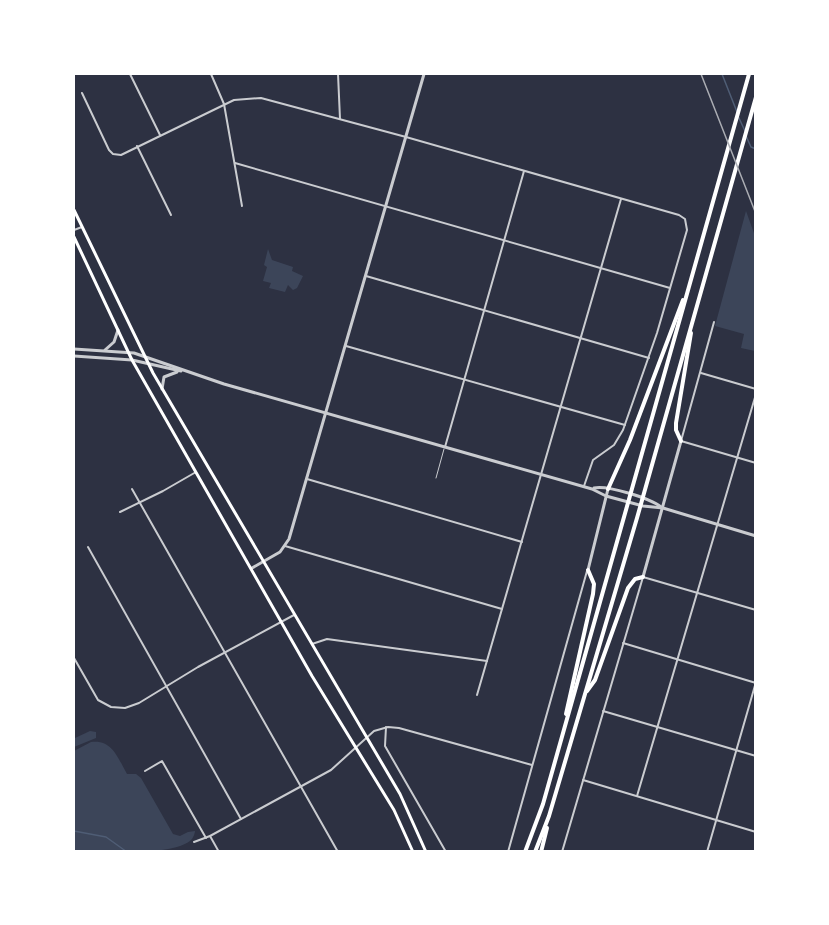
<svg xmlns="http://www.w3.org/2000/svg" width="829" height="925" font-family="'Source Sans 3',sans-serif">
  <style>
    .green { fill: #3c4559 }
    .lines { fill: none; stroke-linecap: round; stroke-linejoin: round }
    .stream { stroke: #4f5d75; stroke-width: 1.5 }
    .service { stroke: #caccd0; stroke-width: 1 }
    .minor { stroke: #caccd0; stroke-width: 2 }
    .tertiary { stroke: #caccd0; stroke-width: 3 }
    .primary { stroke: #fff; stroke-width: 3 }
    .motorway { stroke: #fff; stroke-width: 4 }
    .rail { stroke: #abadb3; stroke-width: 1.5 }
  </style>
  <rect width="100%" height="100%" fill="#2d3142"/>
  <g class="green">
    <path d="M746 211 755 236V351L741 348 744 334 715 326Z"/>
    <path d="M268 249 272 260 293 267 292 271 303 276 297 288 293 290 288 285 285 292 269 288 271 283 263 281 267 267 264 265Z"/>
    <path d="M90 731 96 732V738L74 747V735L75 738Z"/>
    <path d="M91 742C112 739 118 758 127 774H136L141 778 173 834 180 836 188 832 195 831C195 833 193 838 192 839 176 857 99 852 74 851V751Z"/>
  </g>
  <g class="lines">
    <g class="stream">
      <path d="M722 74 737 112"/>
      <path d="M738 116 745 131"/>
      <path d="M746 136 751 147 756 149"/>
      <path d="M74 831 106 837 127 852"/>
    </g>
    <path class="service" d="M436 478 444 449"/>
    <g class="minor">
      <path d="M130 74 160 135"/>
      <path d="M211 74 224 104 242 206"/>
      <path d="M338 74 340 119"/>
      <path d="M82 93 109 150 113 154 121 155 234 100 261 98 406 137 679 215 685 219 687 230 657 333 623 430 614 445 593 460 584 486"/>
      <path d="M137 146 171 215"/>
      <path d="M235 163 670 288"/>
      <path d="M74 230 82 227"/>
      <path d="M366 276 649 358"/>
      <path d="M714 322 681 441 756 463"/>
      <path d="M346 346 625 425"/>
      <path d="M701 373 756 389"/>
      <path d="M445 447 524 171"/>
      <path d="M307 479 522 542"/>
      <path d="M132 489 338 852"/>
      <path d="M120 512 163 491 196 472"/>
      <path d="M285 546 502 609"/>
      <path d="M88 547 241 819"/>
      <path d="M623 643 756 683"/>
      <path d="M312 644 327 639 487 661"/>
      <path d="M74 658 98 700 111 707 125 708 139 703 198 667 294 615"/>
      <path d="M477 695 621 199"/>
      <path d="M603 711 756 756"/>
      <path d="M386 727 385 746 446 852"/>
      <path d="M145 771 162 761 206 838"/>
      <path d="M583 780 756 832"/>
      <path d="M637 796 756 394"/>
      <path d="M210 836 219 852"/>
      <path d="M194 842 210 836 331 770 374 731 388 727 399 728 532 765"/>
      <path d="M508 852 587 571"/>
      <path d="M562 852 643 577 756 610"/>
      <path d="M707 852 756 682"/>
    </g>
    <g class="tertiary">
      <path d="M74 349 134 353 224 384 592 489 606 496 643 506 663 508 756 536"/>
      <path d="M105 350 114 342 118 330"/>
      <path d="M74 356 132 360 181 371"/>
      <path d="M162 389 164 377 177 372"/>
      <path d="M594 488C607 485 650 498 661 507"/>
      <path d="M252 568 280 552 289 539 424 74"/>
      <path d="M588 570 608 489"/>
      <path d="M643 577 681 441"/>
    </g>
    <g class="primary">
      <path d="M74 210 153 373 400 794 426 852"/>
      <path d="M74 237 132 360 312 676 394 810 413 852"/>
    </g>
    <g class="motorway">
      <path d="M681 441 676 430V423L691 333"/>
      <path d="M608 489 630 440 683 300"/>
      <path d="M587 691 595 680 628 588 635 579 643 577"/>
      <path d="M566 714 593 594 594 584 588 570"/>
      <path d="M525 852 543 804 749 74"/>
      <path d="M535 852 549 816 637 518 756 97"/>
      <path d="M541 852 547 828"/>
    </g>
    <path class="rail" d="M701 74 756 214"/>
  </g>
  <rect width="829" height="925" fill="none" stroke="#ffffff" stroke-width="150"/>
</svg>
